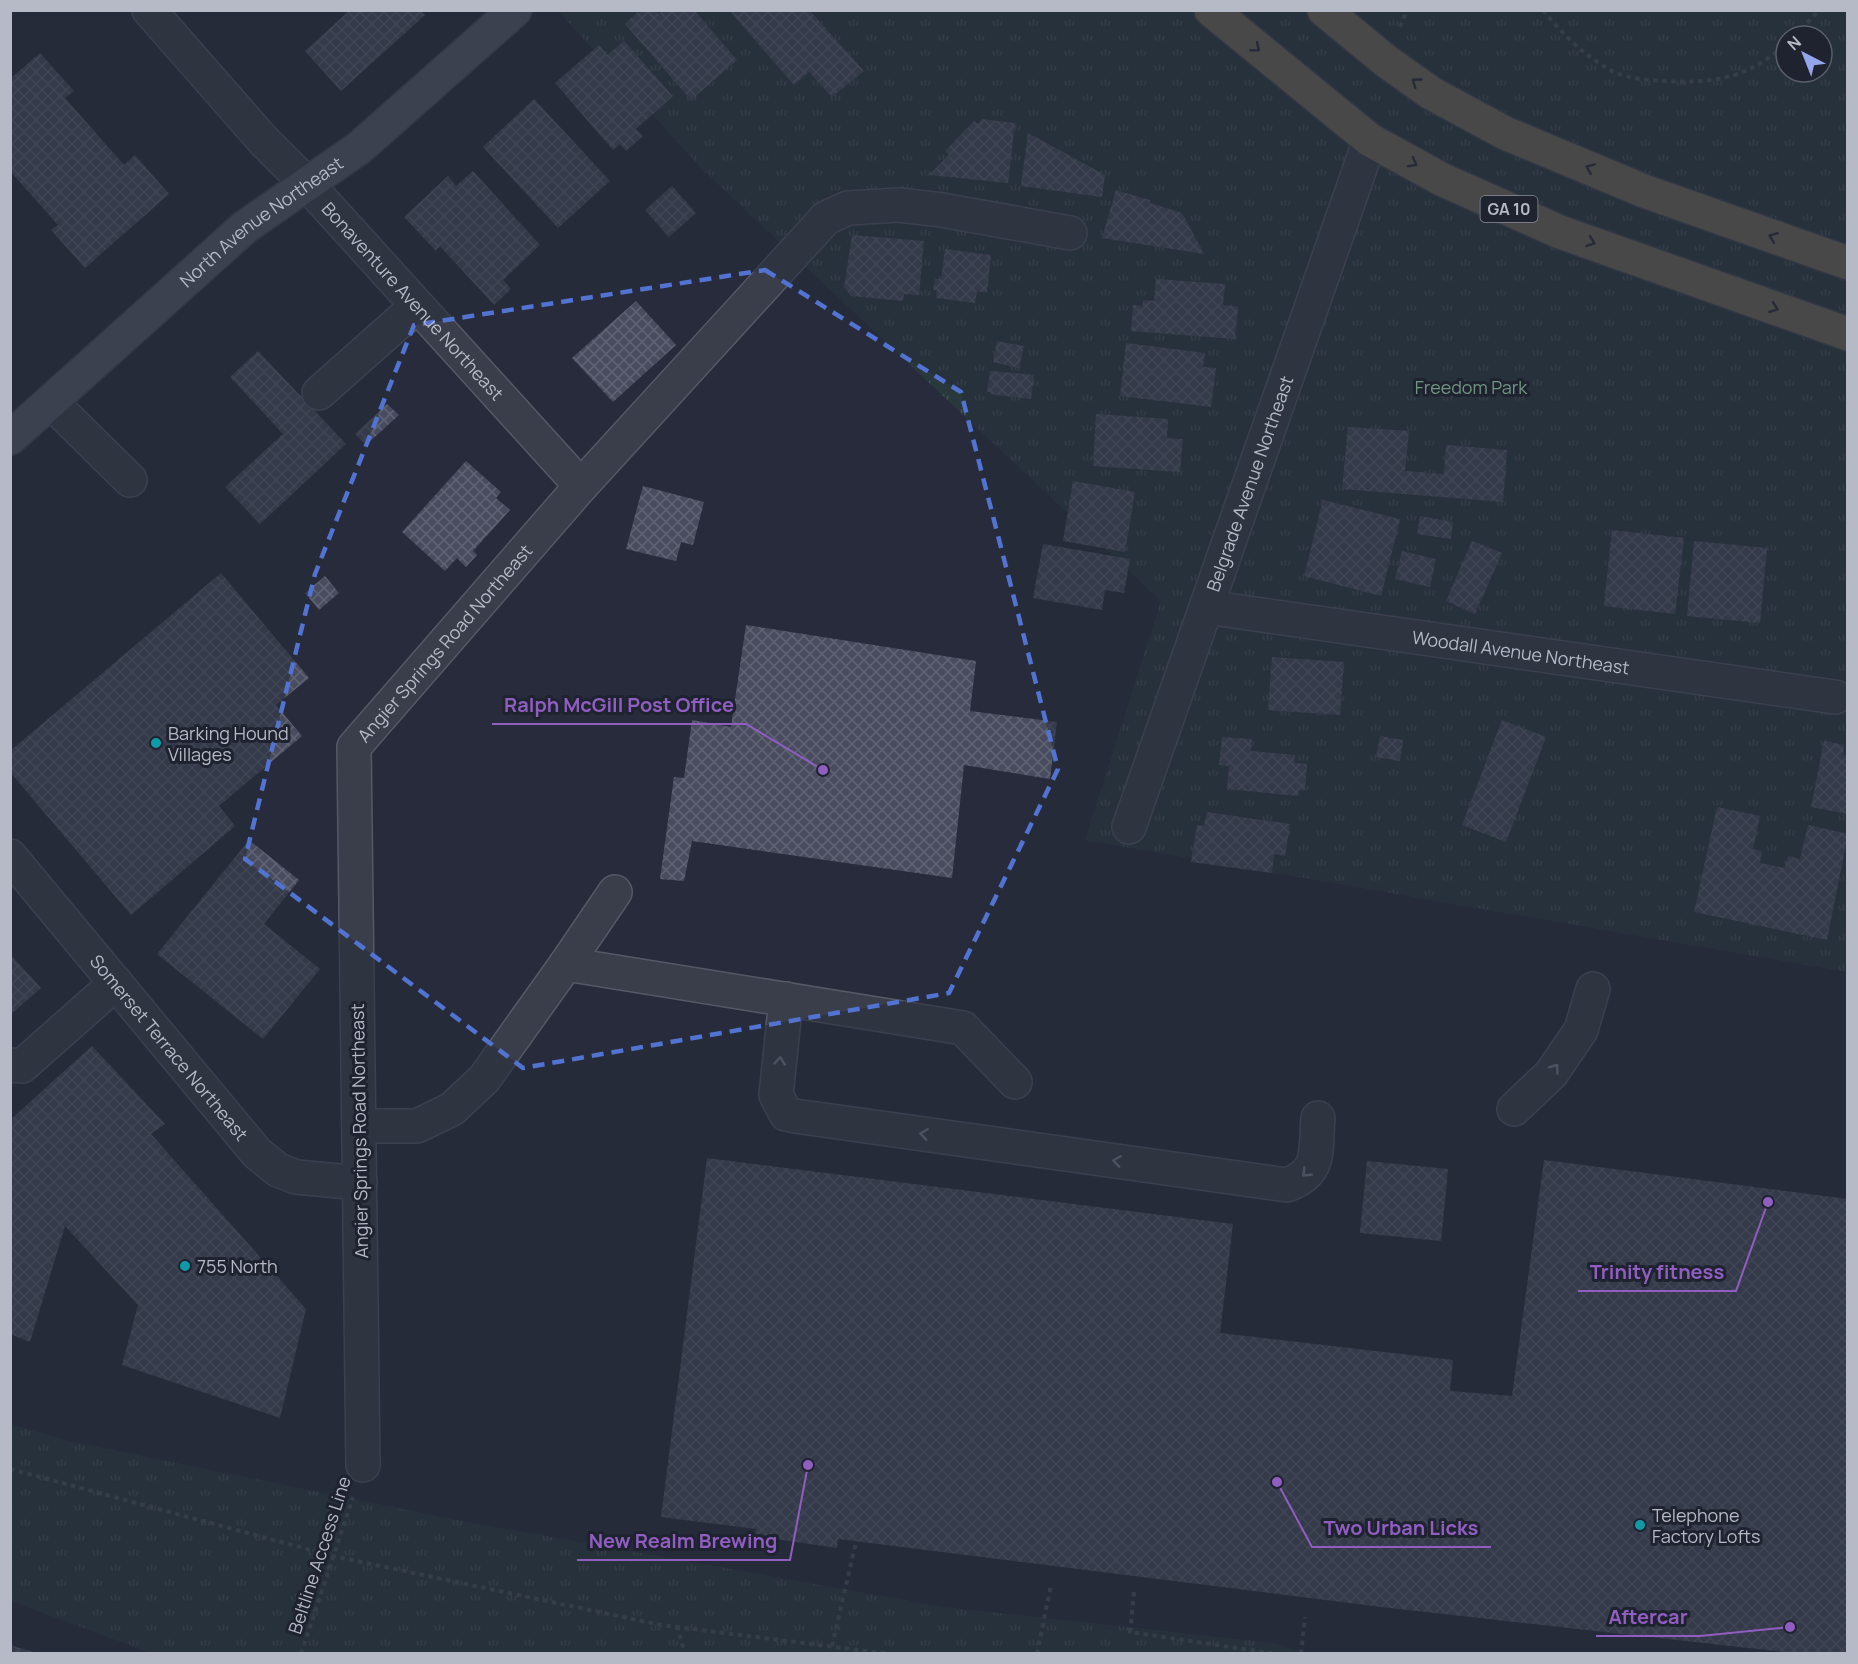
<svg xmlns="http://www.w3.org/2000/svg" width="1858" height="1664" font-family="Manrope,sans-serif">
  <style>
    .park { fill: url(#park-tufts); fill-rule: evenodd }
    .building { fill: url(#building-cross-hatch) }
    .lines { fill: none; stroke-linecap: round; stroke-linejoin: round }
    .minor-casing { stroke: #555966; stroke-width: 36 }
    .major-casing { stroke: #434754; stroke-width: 36 }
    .highway-casing { stroke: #424653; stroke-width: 36 }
    .path { stroke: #465359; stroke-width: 4; stroke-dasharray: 4.5 4.5; stroke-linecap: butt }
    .minor { stroke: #3a3e4b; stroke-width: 33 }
    .major { stroke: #585c6b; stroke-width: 33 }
    .highway { stroke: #706c58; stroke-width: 33 }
    .oneway { stroke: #272a34 }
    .oneway2 { stroke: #7e828f }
    .marked { fill: none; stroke: #5373d2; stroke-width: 4.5; stroke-dasharray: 12 8; stroke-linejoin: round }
    .culture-dot { fill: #0f9aa8; stroke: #1f2330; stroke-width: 2 }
    .labels { text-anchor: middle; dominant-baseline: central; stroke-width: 6; stroke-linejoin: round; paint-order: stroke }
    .shield { fill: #1f2330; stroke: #898c99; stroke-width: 1.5 }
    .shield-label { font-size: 16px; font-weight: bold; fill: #b6b9c6 }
    .street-label { font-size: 18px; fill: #b6b9c6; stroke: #1f2330 }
    .park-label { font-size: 18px; fill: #709580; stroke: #1f2330 }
    .poi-label { font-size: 18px; fill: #b6b9c6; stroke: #1f2330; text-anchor: start }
    .leader { fill: none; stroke: #905dc1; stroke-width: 2 }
    .callout-dot { fill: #905dc1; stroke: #1f2330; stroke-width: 2 }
    .callout-label { font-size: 20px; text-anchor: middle; font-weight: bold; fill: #905dc1; stroke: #1f2330; stroke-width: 6; stroke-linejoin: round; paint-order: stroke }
  </style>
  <defs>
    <pattern id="park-tufts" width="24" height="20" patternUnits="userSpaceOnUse" patternTransform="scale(1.5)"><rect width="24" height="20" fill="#29383d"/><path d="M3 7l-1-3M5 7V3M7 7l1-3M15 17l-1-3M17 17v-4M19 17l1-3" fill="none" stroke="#465358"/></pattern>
    <pattern id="building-cross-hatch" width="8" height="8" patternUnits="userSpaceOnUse" patternTransform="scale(1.5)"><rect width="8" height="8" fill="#484c5e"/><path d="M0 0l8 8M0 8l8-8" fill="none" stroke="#606474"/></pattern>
  </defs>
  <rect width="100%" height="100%" fill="#272b3b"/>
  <g class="park">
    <path d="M558 11H1847V972L1085 840 1161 601 703 170ZM1786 36H1822V72H1786Z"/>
    <path d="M11 1424 64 1440 456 1520 943 1607 1275 1643 1301 1653H151L11 1601Z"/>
  </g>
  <g class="building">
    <path d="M350 10H420L425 15 341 91 305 51Z"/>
    <path d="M640 10H656L659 14 663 10H694L737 60 691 100 625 24Z"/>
    <path d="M729 10H809L864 71 832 97 809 72 794 85Z"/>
    <path d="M624 41 673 96 636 129 643 136 626 151 620 144 613 150 555 83 599 45 607 55Z"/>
    <path d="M40 53 74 91 65 98 124 165 135 155 169 194 85 268 51 230 58 225 10 171V79Z"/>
    <path d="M534 99 610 181 558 228 483 147Z"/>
    <path d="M982 119 1015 123 1008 183 929 175 949 155 945 151 974 121 978 124Z"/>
    <path d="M1028 133 1105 175 1102 197 1021 186Z"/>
    <path d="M473 171 540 245 503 280 511 289 494 305 440 246 436 251 404 217 448 176 456 186Z"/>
    <path d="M672 186 696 213 669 237 645 210Z"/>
    <path d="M1116 190 1150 200V203L1182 213 1204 254 1102 238Z"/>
    <path d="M852 235 924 241 919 295 904 294 903 301 851 296 844 287Z"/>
    <path d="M945 249 991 255 987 293 977 291 975 303 936 298 937 290H933L935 279H941Z"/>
    <path d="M1156 279 1225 284 1223 305 1238 307 1235 339 1131 331 1133 305 1143 306V300L1154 301Z"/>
    <path d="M636 301 676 345 613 402 572 358Z"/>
    <path d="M997 341 1024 346 1019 368 993 362Z"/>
    <path d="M1126 343 1205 353 1203 367 1216 368 1211 407 1120 396Z"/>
    <path d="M258 351 346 444 260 524 225 487 283 434 230 377Z"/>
    <path d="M990 371 1034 375 1031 399 990 394 991 392H987Z"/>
    <path d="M387 404 399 415 366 445 355 434Z"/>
    <path d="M1096 414 1168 419 1167 438 1183 439 1180 472 1093 466Z"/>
    <path d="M1348 427 1409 431 1405 471 1444 474 1446 445 1507 450 1503 502 1342 489Z"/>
    <path d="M466 461 501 492 496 498 510 510 473 551 477 555 466 567 457 558 445 571 402 532Z"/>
    <path d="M1073 481 1135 492 1125 552 1063 541Z"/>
    <path d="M643 486 704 502 693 545 681 542 676 561 626 549Z"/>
    <path d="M1323 500 1400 519 1381 596 1304 576Z"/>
    <path d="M1420 516 1453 522 1451 539 1417 534Z"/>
    <path d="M1612 530 1684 538 1675 614 1604 606Z"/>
    <path d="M1472 541 1502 553 1475 614 1446 601Z"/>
    <path d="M1694 541 1767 548 1760 623 1687 616Z"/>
    <path d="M1043 544 1130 559 1124 593 1105 590 1102 610 1033 598Z"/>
    <path d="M1402 551 1436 559 1430 587 1395 579Z"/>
    <path d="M221 573 309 678 276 705 302 736 219 806 235 826 131 915 10 772V751Z"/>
    <path d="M325 576 339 593 319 610 305 593Z"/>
    <path d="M746 625 976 661 970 711 1057 722 1050 779 964 765 952 878 692 841 684 881 660 879 674 777 684 778 692 720 731 727Z"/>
    <path d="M1272 657 1344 662 1340 715 1268 710Z"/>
    <path d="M1502 720 1546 737 1506 842 1462 825Z"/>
    <path d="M1380 736 1403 740 1400 761 1376 757Z"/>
    <path d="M1222 737 1252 739 1251 751 1295 755 1294 763 1307 764 1305 790H1299L1298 796 1227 789 1229 766 1219 765Z"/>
    <path d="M1824 741 1844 745 1843 755 1848 756V814L1811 807Z"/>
    <path d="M1717 807 1760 816 1753 849 1762 851 1760 863 1785 868 1788 856 1800 859 1808 825 1848 834 1827 940 1694 912Z"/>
    <path d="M1207 812 1290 824 1285 856 1274 854 1272 873 1191 862 1197 825 1204 826Z"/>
    <path d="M249 840 299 880 264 924 320 969 263 1039 157 954Z"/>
    <path d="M10 954 41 988 10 1015Z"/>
    <path d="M92 1046 165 1124 151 1134 306 1309 280 1418 122 1365 138 1305 65 1226 30 1342 10 1334V1120Z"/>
    <path d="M707 1158 1233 1224 1220 1333 1453 1360 1450 1391 1512 1396 1544 1160 1848 1199V1654H1803L1381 1607 838 1539 837 1548 755 1536 756 1529 661 1517Z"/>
    <path d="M1367 1161 1448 1169 1441 1241 1360 1233Z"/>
    <path d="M10 1645 37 1653V1654H10Z"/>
  </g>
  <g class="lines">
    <g class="minor-casing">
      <g id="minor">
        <path id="s1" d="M149 10 263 140 307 184 581 486"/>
        <path d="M319 393 417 306"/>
        <path d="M51 402 130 480"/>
        <path id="s2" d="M1206 607 1835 697"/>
        <path id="s3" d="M1129 827 1370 140"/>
        <path id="s4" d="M10 856 257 1153 278 1170 296 1177 360 1183"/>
        <path d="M566 964 963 1028 1015 1082"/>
        <path d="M786 999 776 1095 786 1114 795 1116 1287 1185C1322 1172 1315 1151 1318 1118"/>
        <path d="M10 1065 22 1066 116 983"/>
        <path d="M1514 1109 1551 1074 1581 1030 1593 989"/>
        <path d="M359 1126H417L452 1109 484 1079 566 964 615 892"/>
        <path id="s5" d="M363 1465 354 747 581 486 826 218 848 208 899 205 942 210 1070 233"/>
      </g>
    </g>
    <g class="major-casing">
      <g id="major">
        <path id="s6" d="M10 438 245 227 359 148 515 10"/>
      </g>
    </g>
    <g class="highway-casing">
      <g id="highway">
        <path d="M1211 10 1370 140 1443 180 1560 232 1848 334"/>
        <path d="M1324 10 1386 61 1431 93 1505 133 1644 191 1848 263"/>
      </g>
    </g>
    <g class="path">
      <path d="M1543 10C1562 34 1585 56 1612 71 1626 78 1647 80 1662 81 1712 84 1747 79 1786 44"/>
      <path d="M1400 27 1407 10"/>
      <path d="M1795 36 1819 10"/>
      <path d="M10 1469 333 1556 661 1625 890 1654"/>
      <path d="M1134 1592 1130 1632 1277 1654"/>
      <path d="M677 1626 685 1654"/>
      <path d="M832 1646 856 1542"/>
      <path d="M301 1654 353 1497"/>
      <path d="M1037 1654 1051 1585"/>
      <path d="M1301 1654 1305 1617"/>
    </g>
    <use href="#minor" class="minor"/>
    <use href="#major" class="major"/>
    <use href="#highway" class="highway"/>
  </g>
  <defs><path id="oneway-chevron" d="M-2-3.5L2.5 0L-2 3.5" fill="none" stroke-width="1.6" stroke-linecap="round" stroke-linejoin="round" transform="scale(1.5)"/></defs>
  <g class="oneway">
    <use href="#oneway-chevron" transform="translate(1256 48) rotate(39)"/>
    <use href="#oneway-chevron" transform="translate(1416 82) rotate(-144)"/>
    <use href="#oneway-chevron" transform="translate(1413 163) rotate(28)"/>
    <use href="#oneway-chevron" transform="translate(1590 168) rotate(-157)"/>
    <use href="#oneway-chevron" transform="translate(1773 237) rotate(-160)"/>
    <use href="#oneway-chevron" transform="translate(1591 242) rotate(20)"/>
    <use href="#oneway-chevron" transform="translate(1774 308) rotate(20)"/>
  </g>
  <g class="oneway2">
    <use href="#oneway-chevron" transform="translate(780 1061) rotate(-84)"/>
    <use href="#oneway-chevron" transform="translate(1555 1068) rotate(-53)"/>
    <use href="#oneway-chevron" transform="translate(924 1134) rotate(-172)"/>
    <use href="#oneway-chevron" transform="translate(1117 1161) rotate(-172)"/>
    <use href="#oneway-chevron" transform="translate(1306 1173) rotate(135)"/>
  </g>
  <path d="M0 0H1858V1664H0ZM765 270 961 392 1058 769 949 993 523 1068 245 859 315 574 414 325Z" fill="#272b3b" fill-opacity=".55" fill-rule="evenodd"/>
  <path class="marked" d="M765 270 961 392 1058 769 949 993 523 1068 245 859 315 574 414 325Z"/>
  <g class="culture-dot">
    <circle cx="156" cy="743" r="6"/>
    <circle cx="185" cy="1266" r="6"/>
    <circle cx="1640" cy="1525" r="6"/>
  </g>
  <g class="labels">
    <rect class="shield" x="1480.5" y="196" width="57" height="26" rx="4.5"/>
    <g class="shield-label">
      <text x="1509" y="209">GA 10</text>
    </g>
    <g class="street-label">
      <text stroke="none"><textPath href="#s6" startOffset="332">North Avenue Northeast</textPath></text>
      <text stroke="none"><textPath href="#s1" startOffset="393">Bonaventure Avenue Northeast</textPath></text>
      <text stroke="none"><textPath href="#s3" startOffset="364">Belgrade Avenue Northeast</textPath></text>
      <text stroke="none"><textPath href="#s5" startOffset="856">Angier Springs Road Northeast</textPath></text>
      <text stroke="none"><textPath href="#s2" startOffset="318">Woodall Avenue Northeast</textPath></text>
      <text stroke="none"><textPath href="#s4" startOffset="249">Somerset Terrace Northeast</textPath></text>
      <text transform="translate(359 1131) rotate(-91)">Angier Springs Road Northeast</text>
      <text transform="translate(319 1555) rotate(-72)">Beltline Access Line</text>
    </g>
    <g class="park-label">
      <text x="1471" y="387">Freedom Park</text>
    </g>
    <g class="poi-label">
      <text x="168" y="733">Barking Hound<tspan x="168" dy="21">Villages</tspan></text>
      <text x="197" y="1266">755 North</text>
      <text x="1652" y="1515">Telephone<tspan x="1652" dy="21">Factory Lofts</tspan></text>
    </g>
  </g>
  <path class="leader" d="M823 770L746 724H492M1768 1202L1736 1291H1578M1277 1482L1312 1547H1491M808 1465L790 1560H577M1790 1627L1700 1636H1596"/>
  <g class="callout-dot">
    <circle cx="823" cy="770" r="6"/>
    <circle cx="1768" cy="1202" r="6"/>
    <circle cx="1277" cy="1482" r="6"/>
    <circle cx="808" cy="1465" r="6"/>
    <circle cx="1790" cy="1627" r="6"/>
  </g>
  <g class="callout-label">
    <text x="619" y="712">Ralph McGill Post Office</text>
    <text x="1657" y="1279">Trinity fitness</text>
    <text x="1401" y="1535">Two Urban Licks</text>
    <text x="683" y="1548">New Realm Brewing</text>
    <text x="1648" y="1624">Aftercar</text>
  </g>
  <rect width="1858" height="1664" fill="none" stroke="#b6b9c6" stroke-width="24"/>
  <g transform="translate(1804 54) rotate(318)"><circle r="28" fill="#1f2330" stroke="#5b5f6c" stroke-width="1.5"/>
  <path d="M0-4.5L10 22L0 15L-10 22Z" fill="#95a5ec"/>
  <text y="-9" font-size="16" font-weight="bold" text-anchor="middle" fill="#b6b9c6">N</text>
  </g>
</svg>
